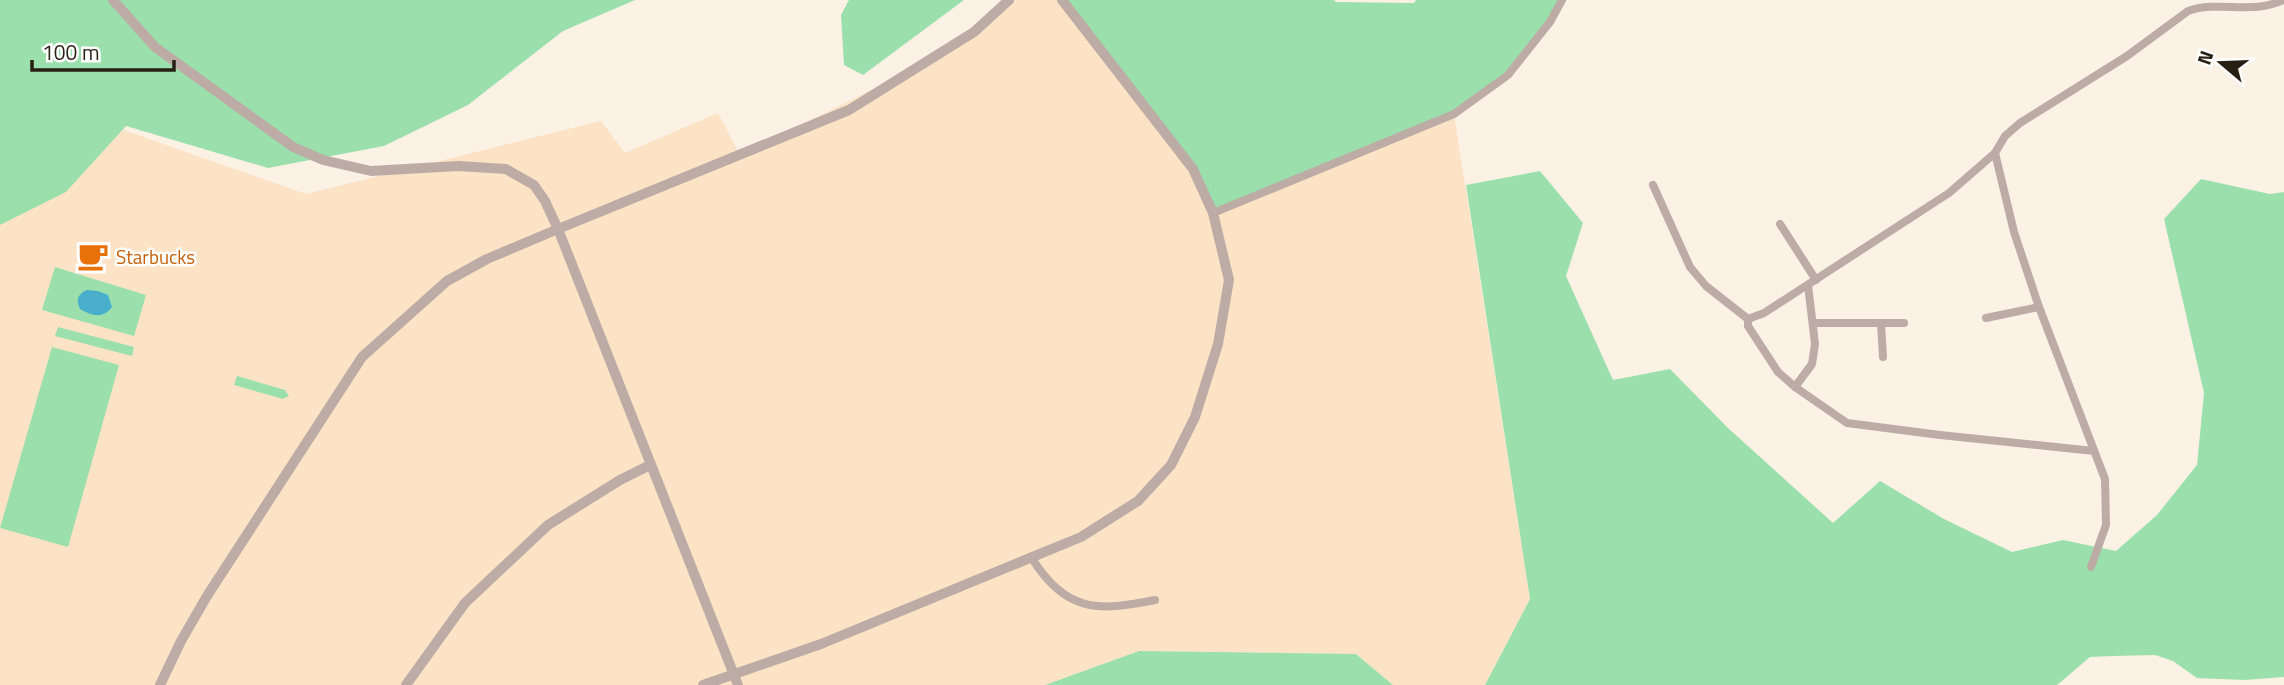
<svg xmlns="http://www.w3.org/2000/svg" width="2284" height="685" font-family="'Titillium Web',sans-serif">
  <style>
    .built { fill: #fce3c6 }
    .green { fill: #9be0ac }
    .water { fill: #48aecb }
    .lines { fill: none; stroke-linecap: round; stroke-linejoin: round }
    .minor { stroke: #bdaca5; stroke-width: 8 }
    .tertiary { stroke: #bdaca5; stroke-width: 10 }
    .labels { text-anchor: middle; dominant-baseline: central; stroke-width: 5; stroke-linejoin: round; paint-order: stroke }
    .food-label { font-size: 19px; fill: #c56008; stroke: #fff; text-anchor: start }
  </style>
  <rect width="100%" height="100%" fill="#fcf1e5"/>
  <path class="built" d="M1006 0H1062L1454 114 1530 599 1485 685H1393L1356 654 1139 651 1045 685H0V185L81 115 306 194 601 121 625 153 718 113 740 155 932 60Z"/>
  <g class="green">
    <path d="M0 0H635L563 31 468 105 384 146 268 168 126 126 66 192 0 225Z"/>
    <path d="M849 0H964L863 75 844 65 841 15Z"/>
    <path d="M1062 0H1334L1336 2 1414 3 1416 0H1562L1508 75 1454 114 1213 213 1193 169Z"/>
    <path d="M1540 171 1583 223 1566 276 1613 380 1670 369 1728 428 1833 523 1880 481 1944 519 2012 552 2063 540 2116 551 2157 515 2197 465 2204 393 2164 219 2201 179 2270 194 2284 192V677L2245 680 2197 678 2173 661 2155 655 2113 656 2090 657 2057 685H1485L1530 599 1466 185Z"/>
    <path d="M55 267 146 295 134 336 42 310Z"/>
    <path d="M58 327 134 347 132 356 55 336Z"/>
    <path d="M52 347 119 365 68 547 0 528Z"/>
    <path d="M237 376 285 390 289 396 283 399 234 385Z"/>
    <path d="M1139 651 1356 654 1393 685H1045Z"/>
  </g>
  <path class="water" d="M87 290 98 291 108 295 112 307C103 319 92 316 80 309 76 300 77 294 87 290Z"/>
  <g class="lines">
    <g class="minor">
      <path d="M1995 153 2014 232 2039 307 2105 479 2106 525 2091 567"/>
      <path d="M1653 185 1690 267 1706 286 1748 319 1764 313 1949 193 1995 153 2005 136 2020 123 2127 56 2188 11C2219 0 2253 15 2283 0"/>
      <path d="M1213 213 1454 114 1508 75 1550 22 1562 0"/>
      <path d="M1780 224 1816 280"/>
      <path d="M1986 318 2039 307"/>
      <path d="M1748 319V326L1778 372 1795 387 1847 423 1940 435 2094 451"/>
      <path d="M1813 323H1904"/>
      <path d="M1881 323 1883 357"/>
      <path d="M1795 387 1812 364 1815 344 1808 285"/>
      <path d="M1031 557C1066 612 1096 612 1155 600"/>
    </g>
    <g class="tertiary">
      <path d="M113 0 155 47 293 147 323 160 371 171 458 166 506 169 534 185 545 201 558 229 738 685"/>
      <path d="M160 685 181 641 207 596 362 357 447 281 487 259 558 229 849 110 974 32 1009 0"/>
      <path d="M406 685 465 603 548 525 620 480 650 465"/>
      <path d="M703 685 821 644 1081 537 1138 501 1171 465 1195 417 1218 344 1229 280 1213 213 1193 169 1062 0"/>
    </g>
  </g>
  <defs>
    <g id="cafe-bare" transform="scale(2.415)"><path d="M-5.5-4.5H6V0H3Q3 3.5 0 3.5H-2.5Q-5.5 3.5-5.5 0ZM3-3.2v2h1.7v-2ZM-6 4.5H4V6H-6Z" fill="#e8710a" stroke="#fff" stroke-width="2.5" paint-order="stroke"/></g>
  </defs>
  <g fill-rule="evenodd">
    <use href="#cafe-bare" x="93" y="256"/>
  </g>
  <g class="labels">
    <g class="food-label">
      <text x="116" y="256">Starbucks</text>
    </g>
  </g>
  <g transform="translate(2221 63) rotate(289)" stroke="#ffffff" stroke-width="5" paint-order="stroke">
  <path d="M0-5L12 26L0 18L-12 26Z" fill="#281f13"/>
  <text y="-10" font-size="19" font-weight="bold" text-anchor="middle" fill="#281f13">N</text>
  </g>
  <path d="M32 60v10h142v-10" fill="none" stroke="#281f13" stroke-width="3.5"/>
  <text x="42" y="60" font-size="21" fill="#281f13" stroke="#ffffff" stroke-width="5" paint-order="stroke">100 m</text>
</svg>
